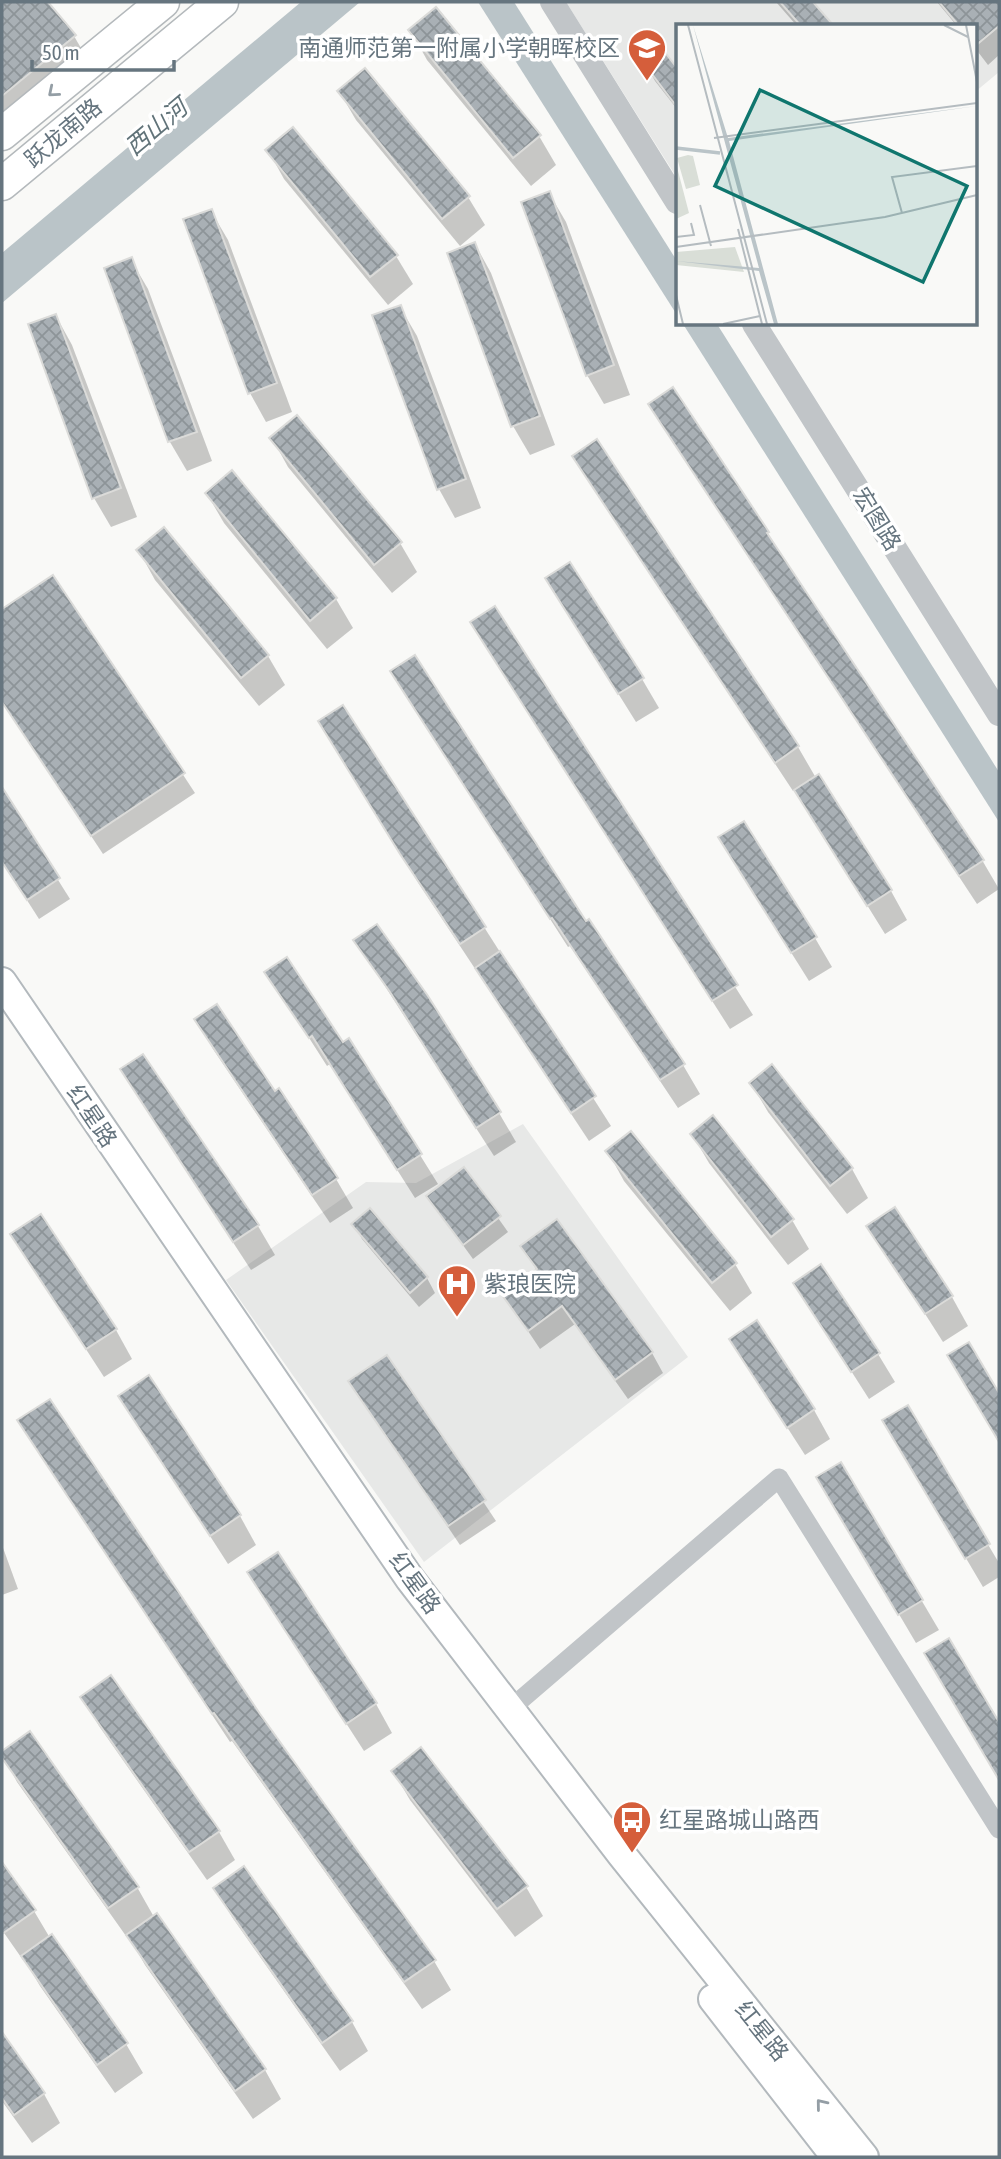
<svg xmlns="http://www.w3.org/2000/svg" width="1001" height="2159" font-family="'Asap Condensed','Noto Sans SC',sans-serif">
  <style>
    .built { fill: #e7e8e7 }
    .water { fill: #bac4c8 }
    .shadow { fill: #0003 }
    .building { fill: url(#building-cross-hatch); stroke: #dbdbd9; stroke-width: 2 }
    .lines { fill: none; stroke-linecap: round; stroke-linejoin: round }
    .secondary-casing { stroke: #b3b9bd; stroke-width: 32 }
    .primary-casing { stroke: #b4b9bc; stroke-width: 35 }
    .minor { stroke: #c1c5c8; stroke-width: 19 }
    .tertiary { stroke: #c1c5c8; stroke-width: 24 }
    .secondary { stroke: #fff; stroke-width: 28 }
    .primary { stroke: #fff; stroke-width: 32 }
    .oneway { stroke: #949ea5 }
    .labels { text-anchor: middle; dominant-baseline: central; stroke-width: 7; stroke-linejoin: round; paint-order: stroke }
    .poi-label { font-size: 23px; fill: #66757f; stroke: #fff; text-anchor: start }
    .street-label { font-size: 23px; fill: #66757f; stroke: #fff }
    .water-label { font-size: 24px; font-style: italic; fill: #617379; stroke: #fff }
    .inset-river { fill: none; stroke: #bac4c8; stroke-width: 3.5 }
    .inset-road { fill: none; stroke: #b5bcc0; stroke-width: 2 }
    .view { fill: #0f766e; fill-opacity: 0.15; stroke: #0f766e; stroke-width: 3.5 }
    .inset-edge { fill: none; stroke: #66757f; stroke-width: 3.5 }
  </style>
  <defs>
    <pattern id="building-cross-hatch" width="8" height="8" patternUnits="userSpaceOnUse" patternTransform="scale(1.75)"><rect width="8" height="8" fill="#a9b0b5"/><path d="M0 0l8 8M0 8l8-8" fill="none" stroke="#8d9498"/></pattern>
  </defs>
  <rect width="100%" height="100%" fill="#f9f9f7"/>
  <g class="built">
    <path d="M566 2H999V72L975 92V26H677V178Z"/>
    <path d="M523 1124 688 1357 424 1562 226 1280 366 1182 416 1183Z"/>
  </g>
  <g class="water">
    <path d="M301 2H360L2 303V253Z"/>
    <path d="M478 2H514L677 261V315Z"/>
    <path d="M683 324H717L999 772V822Z"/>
  </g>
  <g class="shadow">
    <path d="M2 2H46L74 36 89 62 2 136Z"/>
    <path d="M776 2H811L832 26H797Z"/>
    <path d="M937 2H999V55L988 65 975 48V26H957Z"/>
    <path d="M411 31 539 136 556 165 531 186 427 60Z"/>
    <path d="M660 49 677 71V109L655 81 644 61Z"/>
    <path d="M339 91 468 197 485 225 460 246 356 120Z"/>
    <path d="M268 150 396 256 413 284 388 305 284 179Z"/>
    <path d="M549 193 566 222 630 395 604 404 587 375Z"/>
    <path d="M211 211 228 240 292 412 266 422 250 393Z"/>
    <path d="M475 244 491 273 555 445 530 455 513 426Z"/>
    <path d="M131 260 148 289 212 461 187 471 170 442 106 269Z"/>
    <path d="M400 307 417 336 481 508 455 518 439 489Z"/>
    <path d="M56 316 72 345 137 517 111 527 94 498Z"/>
    <path d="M672 390 982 860 999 889 977 904 667 433 650 404Z"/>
    <path d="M272 438 400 543 417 572 392 593 288 467Z"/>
    <path d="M596 442 798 747 816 778 819 777 891 891 907 920 885 934 795 789 793 791 591 485 574 457Z"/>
    <path d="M207 494 336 599 353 628 327 649 224 523Z"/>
    <path d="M139 551 268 656 285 685 259 706 155 580Z"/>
    <path d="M53 577 195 793 103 854 2 701V611Z"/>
    <path d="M564 607 642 679 659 708 636 722Z"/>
    <path d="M495 609 753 1015 730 1029 472 623Z"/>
    <path d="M392 672 585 923 683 1065 700 1094 678 1108 570 946 568 947Z"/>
    <path d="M337 750 484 927 611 1126 589 1141 419 884Z"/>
    <path d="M2 791 70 899 39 919 2 861Z"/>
    <path d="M737 866 815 938 832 967 809 981Z"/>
    <path d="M356 941 499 1113 516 1142 494 1156Z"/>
    <path d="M267 972 343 1044 349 1041 438 1184 415 1198 330 1064 327 1066Z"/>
    <path d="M197 1020 274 1094 336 1179 353 1208 330 1223 213 1049Z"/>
    <path d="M142 1056 258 1226 275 1255 251 1270 139 1098Z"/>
    <path d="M751 1083 852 1169 868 1198 847 1214 768 1112Z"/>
    <path d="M692 1134 792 1220 809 1249 788 1265 709 1163Z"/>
    <path d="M608 1152 735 1264 752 1293 730 1311 624 1181Z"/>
    <path d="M464 1170 508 1232 473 1259 428 1197Z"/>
    <path d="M354 1224 427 1278 435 1293 419 1307 362 1239Z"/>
    <path d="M869 1226 952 1297 968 1326 943 1342Z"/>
    <path d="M12 1235 116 1330 132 1359 104 1377Z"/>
    <path d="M522 1246 652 1353 663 1373 628 1399 575 1324 540 1349 504 1295 537 1271Z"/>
    <path d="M795 1283 878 1354 895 1382 869 1399Z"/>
    <path d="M731 1340 814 1410 830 1439 805 1455Z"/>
    <path d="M387 1357 496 1521 460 1545 351 1382Z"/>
    <path d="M120 1396 240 1516 256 1545 228 1564Z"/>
    <path d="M907 1408 999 1563V1577L983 1587 885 1421Z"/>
    <path d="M20 1420 259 1715 434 1961 451 1990 422 2009 232 1741 230 1742 36 1449Z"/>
    <path d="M841 1464 939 1630 916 1643 818 1477Z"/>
    <path d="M2 1545 18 1589 2 1595Z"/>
    <path d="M249 1573 376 1704 392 1733 364 1751Z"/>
    <path d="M82 1697 219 1832 235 1860 207 1880 99 1726Z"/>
    <path d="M29 1733 137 1887 154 1917 265 2070 281 2099 253 2119 145 1965 128 1935 126 1936 17 1782 2 1753Z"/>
    <path d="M393 1771 526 1887 543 1916 515 1937 410 1800Z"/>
    <path d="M2 1865 34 1911 50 1938 126 2044 143 2073 115 2093 40 1986 24 1959 23 1960 2 1930Z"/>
    <path d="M244 1868 352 2022 368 2051 340 2071 232 1917 215 1888Z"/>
    <path d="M2 2035 44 2094 60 2123 32 2143 2 2101Z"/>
  </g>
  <g class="building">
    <path d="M2 2H48L76 35 2 96Z"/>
    <path d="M780 2H813L834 26H801Z"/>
    <path d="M939 2H999V26L975 46V26H959Z"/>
    <path d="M436 7 541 135 513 158 408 30Z"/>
    <path d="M660 46 677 68V107L642 61Z"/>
    <path d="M365 68 470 196 442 219 337 91Z"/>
    <path d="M293 127 398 255 370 277 265 150Z"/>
    <path d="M550 191 614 365 586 376 521 202Z"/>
    <path d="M212 209 277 383 248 394 183 219Z"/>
    <path d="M475 242 540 416 511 427 447 253Z"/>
    <path d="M132 257 197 432 168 442 104 268Z"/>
    <path d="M401 305 466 479 437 490 372 315Z"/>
    <path d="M56 314 121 488 92 499 28 324Z"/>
    <path d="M673 387 769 532 767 533 984 860 959 876 648 404Z"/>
    <path d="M297 415 402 542 374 565 269 438Z"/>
    <path d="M597 439 799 746 775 763 572 456Z"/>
    <path d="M232 470 337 598 310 621 205 493Z"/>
    <path d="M164 527 269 655 241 678 136 550Z"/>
    <path d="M570 562 644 678 618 694 545 578Z"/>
    <path d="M53 575 185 773 91 836 2 702V609Z"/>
    <path d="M495 606 738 985 712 1001 470 622Z"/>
    <path d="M415 655 586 921 589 919 685 1064 660 1080 552 918 550 919 390 671Z"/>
    <path d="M343 705 486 927 460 944 400 854 318 721Z"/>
    <path d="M819 774 892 890 867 906 794 790Z"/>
    <path d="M2 787 60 878 27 900 2 862Z"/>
    <path d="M744 821 817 937 791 953 718 837Z"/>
    <path d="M377 924 428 996 501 1112 476 1128 390 992 353 940Z"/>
    <path d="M500 951 596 1096 571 1113 475 968Z"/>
    <path d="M287 957 343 1042 349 1038 422 1154 397 1170 312 1036 309 1038 264 972Z"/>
    <path d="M217 1004 275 1091 279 1088 338 1178 312 1195 194 1019Z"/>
    <path d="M143 1054 259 1225 233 1242 120 1069Z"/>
    <path d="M772 1064 853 1168 830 1186 749 1083Z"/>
    <path d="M713 1115 794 1219 771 1237 690 1134Z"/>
    <path d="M631 1131 737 1263 712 1283 605 1151Z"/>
    <path d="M464 1167 501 1216 463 1245 426 1196Z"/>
    <path d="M895 1207 953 1296 925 1314 866 1226Z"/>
    <path d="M370 1208 428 1277 410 1293 351 1224Z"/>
    <path d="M41 1214 117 1329 86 1349 10 1234Z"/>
    <path d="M557 1219 653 1352 615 1380 562 1306 528 1331 502 1295 537 1269 520 1246Z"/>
    <path d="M821 1264 880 1353 851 1372 793 1283Z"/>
    <path d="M757 1320 815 1409 787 1428 729 1339Z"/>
    <path d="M969 1342 999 1393V1442L947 1355Z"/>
    <path d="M387 1355 486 1500 448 1526 348 1381Z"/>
    <path d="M149 1375 241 1515 210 1536 118 1396Z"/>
    <path d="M50 1399 260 1714 436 1960 404 1982 214 1713 212 1714 17 1420Z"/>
    <path d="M908 1405 990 1544 965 1559 882 1420Z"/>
    <path d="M841 1462 923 1600 898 1615 816 1477Z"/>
    <path d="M278 1552 377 1703 346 1724 247 1572Z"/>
    <path d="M949 1638 999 1722V1780L924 1653Z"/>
    <path d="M111 1675 220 1831 189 1852 80 1697Z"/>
    <path d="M30 1731 139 1887 108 1908 2 1758V1751Z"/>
    <path d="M421 1747 528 1886 497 1909 391 1771Z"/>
    <path d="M2 1862 36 1910 2 1934Z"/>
    <path d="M244 1866 353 2021 322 2043 213 1888Z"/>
    <path d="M157 1913 266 2069 235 2091 126 1935Z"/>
    <path d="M52 1934 128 2043 97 2065 21 1956Z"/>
    <path d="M2 2032 45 2093 14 2115 2 2098Z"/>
  </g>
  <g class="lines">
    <g class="secondary-casing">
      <g id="secondary">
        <path d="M2 982 410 1579 622 1855 864 2157"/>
        <path d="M713 1999 836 2157"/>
      </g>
    </g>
    <g class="primary-casing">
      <g id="primary">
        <path d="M2 134 163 2"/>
        <path d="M2 184 222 2"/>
      </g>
    </g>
    <path class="minor" d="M510 1709 779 1478 999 1829"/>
    <g class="tertiary">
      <path d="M552 2 677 202"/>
      <path d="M754 324 999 714"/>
    </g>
    <use href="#secondary" class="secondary"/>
    <use href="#primary" class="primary"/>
  </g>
  <defs><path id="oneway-chevron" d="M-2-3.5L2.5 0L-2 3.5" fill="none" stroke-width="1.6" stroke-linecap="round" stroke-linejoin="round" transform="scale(1.75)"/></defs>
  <g class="oneway">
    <use href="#oneway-chevron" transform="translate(53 92) rotate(140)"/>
    <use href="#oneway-chevron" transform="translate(821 2104) rotate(-129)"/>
  </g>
  <defs>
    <g id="school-pin" transform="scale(2.0125)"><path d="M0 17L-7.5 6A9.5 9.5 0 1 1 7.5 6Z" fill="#d55e3b" stroke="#fff"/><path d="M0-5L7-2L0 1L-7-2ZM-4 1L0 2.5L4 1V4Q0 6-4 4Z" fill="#fff"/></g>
    <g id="hospital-pin" transform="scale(2.0125)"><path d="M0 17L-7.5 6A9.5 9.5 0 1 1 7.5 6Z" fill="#d55e3b" stroke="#fff"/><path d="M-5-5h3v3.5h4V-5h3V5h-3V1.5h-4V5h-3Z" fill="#fff"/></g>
    <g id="bus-pin" transform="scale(2.0125)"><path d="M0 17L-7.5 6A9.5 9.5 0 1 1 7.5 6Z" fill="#d55e3b" stroke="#fff"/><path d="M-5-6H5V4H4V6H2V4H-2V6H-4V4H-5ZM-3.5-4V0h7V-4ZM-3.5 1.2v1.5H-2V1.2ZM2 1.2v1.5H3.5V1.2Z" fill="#fff"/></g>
  </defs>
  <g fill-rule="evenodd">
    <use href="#school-pin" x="647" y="48"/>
    <use href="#hospital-pin" x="457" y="1284"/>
    <use href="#bus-pin" x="632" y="1820"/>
  </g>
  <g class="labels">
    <g class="poi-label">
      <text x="620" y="48" text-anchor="end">南通师范第一附属小学朝晖校区</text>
      <text x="484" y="1284">紫琅医院</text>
      <text x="659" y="1820">红星路城山路西</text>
    </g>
    <g class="street-label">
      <text transform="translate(63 133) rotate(-40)">跃龙南路</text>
      <text transform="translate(877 519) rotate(58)">宏图路</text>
      <text transform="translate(92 1116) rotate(56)">红星路</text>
      <text transform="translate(415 1583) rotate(54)">红星路</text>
      <text transform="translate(762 2031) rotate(51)">红星路</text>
    </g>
    <g class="water-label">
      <text transform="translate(156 127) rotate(-40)">西山河</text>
    </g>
  </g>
  <g transform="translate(676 24)">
    <rect width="301" height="301" fill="#f9f9f7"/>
    <path d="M59 223 68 248 0 241V228Z" fill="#d9ded7"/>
    <path d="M12 131 17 132 24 161 10 165 1 134ZM1 143 13 189 0 195V144Z" fill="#d9ded7"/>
    <path d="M17 1 52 114 301 82 53 117 102 300H98L83 247 0 237 83 244Z" fill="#bac4c8"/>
    <path class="inset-river" d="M0 124 44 129"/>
    <path class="inset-road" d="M12 1 91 300M268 1 292 13M290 1 301 58M38 114 301 79M24 181 35 222M226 189 216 153 301 142M62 205 86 300M0 213 18 211 15 199M0 223 209 193 301 171M0 271 7 300M47 300 84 292"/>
    <path class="view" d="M84 66 291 162 247 258 39 162Z"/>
    <rect width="301" height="301" class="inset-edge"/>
  </g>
  <rect width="1001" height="2159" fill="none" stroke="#66757f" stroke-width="7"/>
  <path d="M32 60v10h142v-10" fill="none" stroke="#66757f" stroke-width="3.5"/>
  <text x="42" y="60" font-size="21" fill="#66757f" stroke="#ffffff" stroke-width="5" paint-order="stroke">50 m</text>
</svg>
